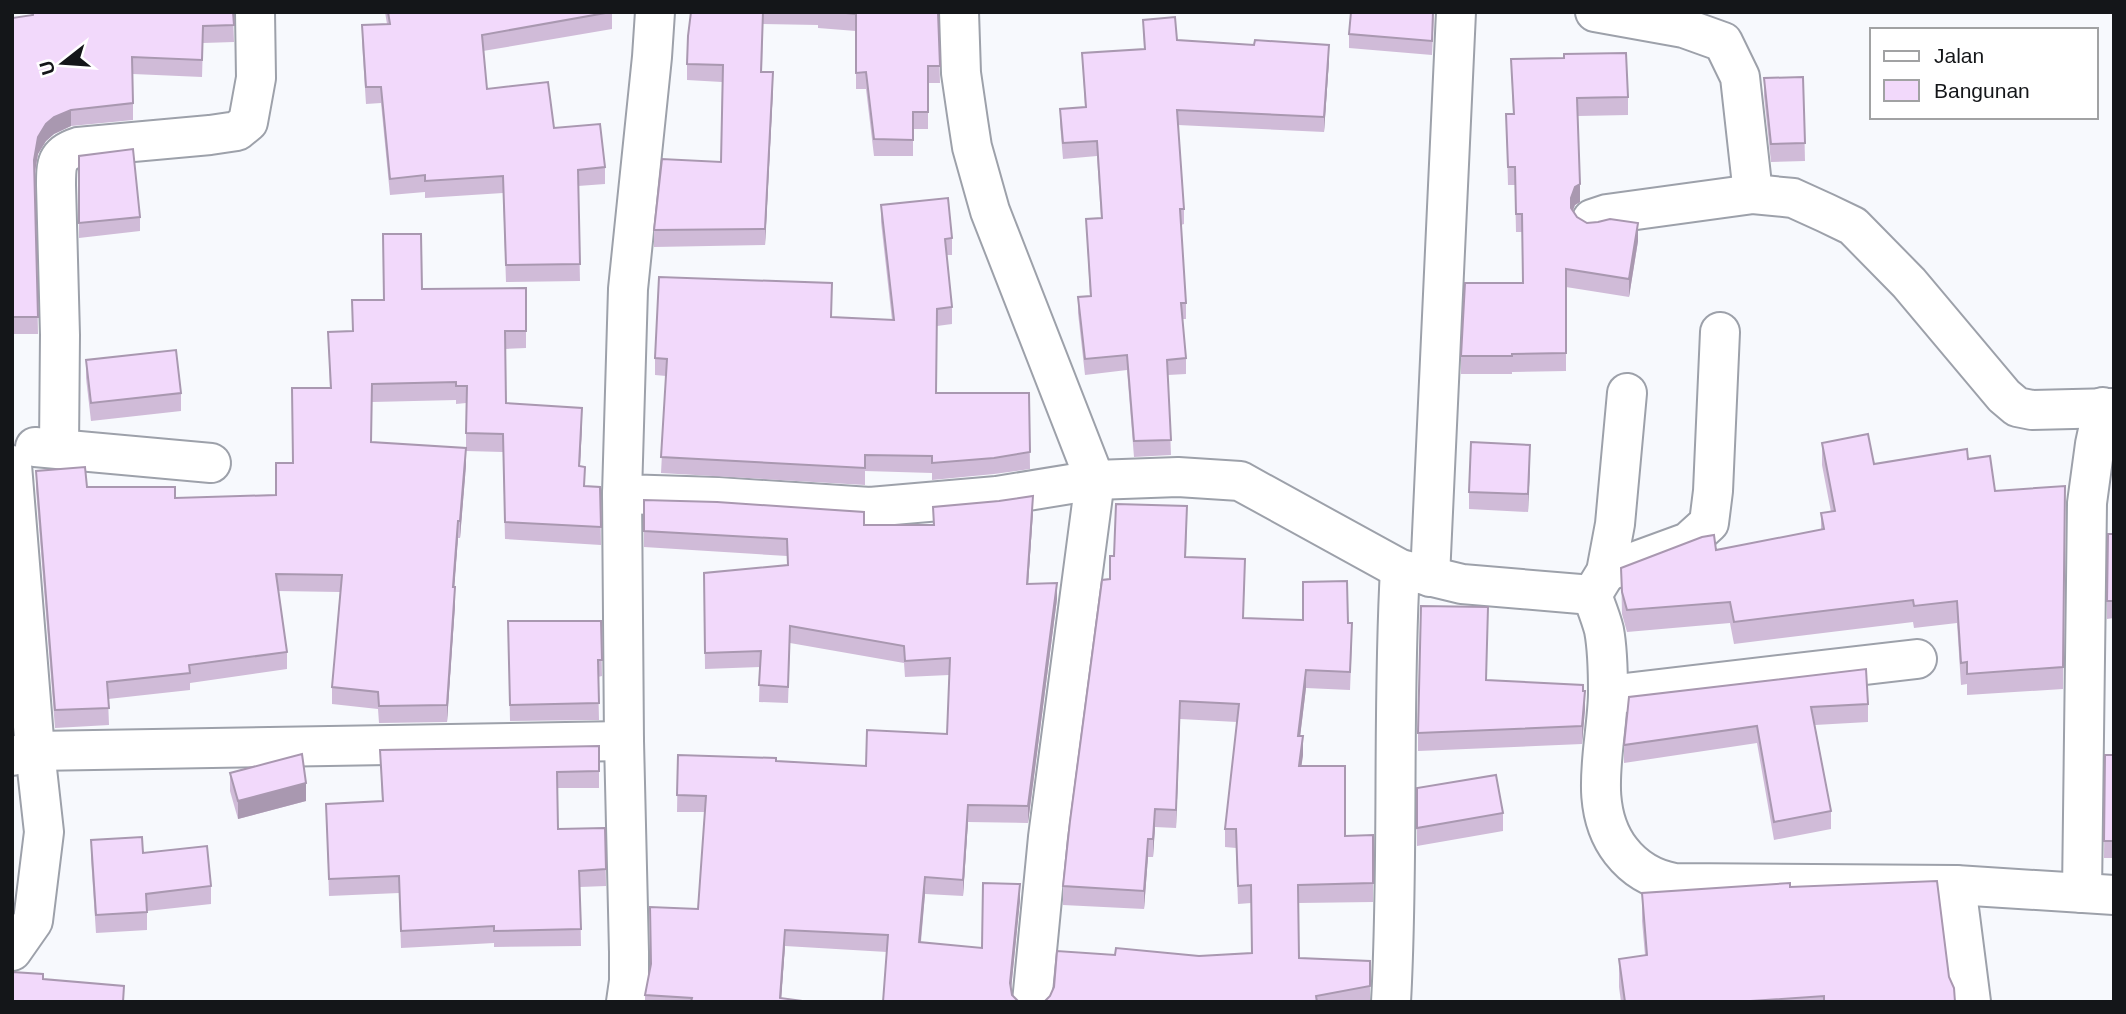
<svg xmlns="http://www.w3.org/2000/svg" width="2126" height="1014" font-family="Helvetica,sans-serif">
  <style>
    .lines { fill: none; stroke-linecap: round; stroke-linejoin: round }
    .street-casing { stroke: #9da1aa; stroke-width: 42 }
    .street { stroke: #fff; stroke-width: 38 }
    .wall { fill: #d0bbd8; fill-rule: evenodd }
    .shaded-wall { fill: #a998b0 }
    .building { fill: #f2d9fb; stroke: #a998b0; stroke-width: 2 }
  </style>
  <rect width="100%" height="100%" fill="#f7f9fd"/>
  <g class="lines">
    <g class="street-casing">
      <g id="street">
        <path d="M655 12 652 57 628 289 622 494 718 497 870 507 997 496 1095 480 1178 477 1240 481 1400 569 1462 584 1592 595C1596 606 1601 618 1604 630 1608 651 1608 674 1608 694 1607 746 1586 806 1621 851 1635 869 1652 879 1674 883L1956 885 2114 895"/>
        <path d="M959 12 961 73 968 121 972 147 990 211 1095 480 1048 837 1032 1002"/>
        <path d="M1595 12 1684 28 1723 42 1740 77 1753 194"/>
        <path d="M1592 219 1607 214 1753 194 1793 198 1826 213 1853 226 1909 283 2004 396 2017 407 2032 410 2114 408"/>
        <path d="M35 447 211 463"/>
        <path d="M59 448 60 335 56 185C56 164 56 154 78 147L210 135 237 131 248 122 256 78 255 12"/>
        <path d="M12 465 35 751 44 832 33 921 12 951"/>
        <path d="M622 494 624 741 629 952V981L626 1002"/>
        <path d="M1606 572 1688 542 1709 523 1713 491 1720 332"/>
        <path d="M1430 577 1456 12"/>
        <path d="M1595 590 1606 572 1615 524 1627 393"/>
        <path d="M1608 695 1917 659"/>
        <path d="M12 756 35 751 624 741"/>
        <path d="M1956 885 1971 1002"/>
        <path d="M2082 893 2087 503 2095 444 2103 407"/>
        <path d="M1391 1002C1399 858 1392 713 1400 569"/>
      </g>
    </g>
    <use href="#street" class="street"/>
  </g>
  <g class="wall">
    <path d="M31 12H233L234 42 203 43 202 77 133 74V120L71 126 54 134 46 141 38 154 35 174 38 334H12V18L31 16Z"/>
    <path d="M385 12H612V29L483 51 487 89 554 128 605 167V184L578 186 580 281 506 282 503 193 425 198V192L390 195 381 103 366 104 362 42V25L387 24Z"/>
    <path d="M691 12H938L940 83H928V129H913V156H874L866 89H856V31L818 28V25L763 24 762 72 773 89 765 245 654 247V230L721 162 722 82 687 80V64Z"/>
    <path d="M1434 12 1432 55 1349 48V34Z"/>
    <path d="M1143 20 1177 40 1329 61 1324 132 1178 125 1184 209V224L1181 225 1186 303V319H1182L1186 358V374L1168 375 1171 455 1134 457 1127 370 1085 375 1078 313V297L1090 296 1086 219 1101 218 1097 156 1063 159 1060 124V109L1085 107 1082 53 1144 49Z"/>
    <path d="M1511 59 1628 97V115L1578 116 1580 202 1575 205 1573 210 1577 217 1587 223 1638 241 1629 297 1566 287V371L1512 372V374H1461V356L1523 283 1522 232H1516L1515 185H1508L1506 114H1513Z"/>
    <path d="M1803 77 1805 161 1771 162 1764 96V78Z"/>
    <path d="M79 156 140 217V231L79 238Z"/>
    <path d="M881 205 952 238V255H947L952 307V324L937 326 936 393H1029L1030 469 994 474 932 480V473L865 471V485L661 473 666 376 655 375V358L831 317 892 320 881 222Z"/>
    <path d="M526 288V348L505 349 506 403 582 425 580 466 585 486 600 487 601 545 505 539 503 452 466 451V465L460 538H458L454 587 455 605 447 722 379 723 378 709 332 704V687L340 592 278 591 287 652V669L190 683V690L108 699 109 725 55 728 36 489V471L87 487 175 498 276 495 293 463 330 388 328 332 353 331 384 300 422 289ZM456 400V404L466 403V448L371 442 372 402Z"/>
    <path d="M86 360 181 393V411L91 421 86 378Z"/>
    <path d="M1822 443 1874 464 1968 459 1995 491 2065 486 2063 689 1967 695V684L1961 685 1957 623 1914 628 1913 622 1734 644 1730 623 1627 632 1622 614 1621 568 1821 530V513L1831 512 1822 465Z"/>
    <path d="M1530 463 1528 512 1469 509V492Z"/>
    <path d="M644 500 864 525H933L1033 512 1028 584 1057 599 1028 823 968 822 963 896 925 894 921 942 982 948 1020 900 1011 989 887 952 785 946 781 998 810 1002H645V995L698 909 705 812H677L678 755 866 766 947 734 949 675 905 677 904 663 790 643 788 703 759 702 760 667 705 669 704 573 787 565V556L644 547Z"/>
    <path d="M1187 525 1186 557 1245 577 1243 618 1348 623 1352 641 1350 690 1306 688 1300 736 1303 755 1301 766 1345 836 1373 835V902L1298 903 1299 958 1370 961V1002H1044L1115 955 1199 956 1252 953 1251 903 1238 904 1236 848 1225 847V829L1237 722 1180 719 1176 828 1155 827 1153 857H1148L1144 909 1063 905V886L1114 556Z"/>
    <path d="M2114 534V618L2107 619V601Z"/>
    <path d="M508 621H601L602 676 598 677 599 720 510 721Z"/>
    <path d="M1487 680 1583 691 1585 709 1582 744 1418 751V733Z"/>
    <path d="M1629 697 1868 704V722L1815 725 1831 811V829L1774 840 1757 743 1624 763V745Z"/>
    <path d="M599 746V788H557L558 829 605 828 606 886 580 887 581 946 494 947V943L401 948 399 893 329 896 326 804 382 801 380 750Z"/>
    <path d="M2105 755H2114V858H2104Z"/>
    <path d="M230 773 306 801 238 819 230 791Z"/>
    <path d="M1417 788 1503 813V831L1417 846Z"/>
    <path d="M91 840 143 853 211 886V904L147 911V930L96 933 91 858Z"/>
    <path d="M1790 887 1949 977 1955 1002H1621L1619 987V959L1645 955 1642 921V893Z"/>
  </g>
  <g class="shaded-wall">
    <path d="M1329 45V61L1324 132V117Z"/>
    <path d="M773 72V89L765 245V229Z"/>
    <path d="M71 110V126L54 134 46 141 38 154 34 177V160L38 137 46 124 54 117Z"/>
    <path d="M1580 184V202L1575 205 1571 215V198L1575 187Z"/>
    <path d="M1638 223V241L1629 297V279Z"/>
    <path d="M582 408V425L579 484V466Z"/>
    <path d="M1530 445V463L1528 512V494Z"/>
    <path d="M466 448V465L460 538V521Z"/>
    <path d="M1033 496V512L1027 600V584Z"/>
    <path d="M458 521V538L453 605V587Z"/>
    <path d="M1057 583V599L1028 823V806Z"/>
    <path d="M455 587V605L447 722V705Z"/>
    <path d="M1306 670V688L1298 754V736Z"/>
    <path d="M1585 691V709L1582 744V726Z"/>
    <path d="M1180 701V719L1176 828V810Z"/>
    <path d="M1303 736V755L1299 784V766Z"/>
    <path d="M306 783V801L238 819V801Z"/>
    <path d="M968 805V822L963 896V880Z"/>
    <path d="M1155 809V827L1153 857V839Z"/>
    <path d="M1148 839V857L1144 909V891Z"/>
    <path d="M925 877V894L919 959V942Z"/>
    <path d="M1020 884V900L1010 1000V983Z"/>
    <path d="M785 930V946L781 1002H780Z"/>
  </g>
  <g class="building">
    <path d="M33 12H233L234 25 203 26 202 60 132 57 133 103 71 110 54 117 46 124 38 137 34 160 38 317H12V18L33 15Z"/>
    <path d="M388 12H611L482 35 487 89 548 82 554 128 600 124 605 167 578 170 580 264 506 265 503 176 425 181V175L390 179 381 87H366L362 25 390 24Z"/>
    <path d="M691 12H763L761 72H773L765 229 654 230 662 159 721 162 723 65 687 64 688 36Z"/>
    <path d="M836 12H938L940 66H928V112H913V140L874 139 866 72 856 73V14Z"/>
    <path d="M1351 12H1433L1432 41 1349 34Z"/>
    <path d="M1175 17 1177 40 1254 45 1255 40 1329 45 1324 117 1177 110 1184 209H1180L1186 303H1181L1186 358 1167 360 1171 440 1134 441 1127 355 1085 359 1078 297 1091 296 1086 219 1102 218 1097 141 1063 143 1060 109 1086 107 1082 53 1145 49 1143 20Z"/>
    <path d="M1626 53 1628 97 1577 98 1580 184 1575 187 1571 198V208L1577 217 1587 223 1598 222 1610 219 1638 223 1629 279 1566 269V353L1512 354V356H1461L1465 283H1523L1522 214H1516L1515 167H1508L1506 114H1514L1511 59 1564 58V54Z"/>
    <path d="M1803 77 1805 143 1771 144 1764 78Z"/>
    <path d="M133 149 140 217 79 223V156Z"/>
    <path d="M948 198 952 238 945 239 952 307 937 309 936 393H1029L1030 452 994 458 932 463V456L865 455V468L661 457 667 359 655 358 659 277 832 283 831 317 894 320 881 205Z"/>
    <path d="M383 234H421L422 289 526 288V331H505L506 403 582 408 579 466 585 467 584 486 600 487 601 527 505 522 503 434 466 433 467 386H456V382L372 384 371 442 466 448 460 521H458L453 587H455L447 705 379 706 378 692 332 687 342 575 276 574 287 652 189 665 190 673 107 682 109 708 55 710 36 471 85 467 87 487H175V498L276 495V463H293L292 388H331L328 332 353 331 352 300H384Z"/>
    <path d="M176 350 181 393 91 403 86 360Z"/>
    <path d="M1868 434 1874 464 1967 449 1968 459 1990 456 1995 491 2065 486 2063 667 1967 674V662L1961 663 1957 601 1914 606 1913 600 1734 622 1730 602 1627 610 1622 592 1621 568 1702 537 1714 535 1716 550 1824 529 1821 513 1835 511 1822 443Z"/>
    <path d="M1471 442 1530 445 1528 494 1469 492Z"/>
    <path d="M1033 496 1027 584 1057 583 1028 806 968 805 963 880 925 877 919 942 982 948 983 883 1020 884 1010 983 1012 995 1019 1002H883L888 935 785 930 780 998 810 1002H691L692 998 645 995 651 964 650 907 698 909 706 796 677 795 678 755 776 758V761L866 766 867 730 947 734 950 658 905 661 904 646 790 626 788 687 759 685 761 651 705 653 704 573 788 565 787 539 644 531V500L717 502 864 512V525H934L933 507 999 501Z"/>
    <path d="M1116 504 1187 506 1185 557 1245 559 1243 618 1303 620V582L1347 581 1348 623H1352L1350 672 1306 670 1298 736H1303L1299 766H1345V836L1373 835V883L1298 885 1299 958 1370 961V986L1316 996 1317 1002H1044L1050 996 1054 987 1057 951 1115 955 1116 948 1199 956 1252 953 1251 885 1238 886 1236 829H1225L1239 704 1180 701 1176 810 1155 809 1153 839H1148L1144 891 1063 886 1070 821 1102 580 1110 579V556H1114Z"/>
    <path d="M2108 534H2114V601H2107Z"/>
    <path d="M1421 606 1488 607 1486 680 1583 685V691H1585L1582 726 1418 733Z"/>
    <path d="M508 621H601L602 660H598L599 703 510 705Z"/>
    <path d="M1866 669 1868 704 1811 707 1831 811 1774 822 1757 726 1624 745 1629 697Z"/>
    <path d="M599 746V771L557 772 558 829 605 828 606 869 579 871 581 929 494 931V926L401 931 399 876 329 879 326 804 383 801 380 750Z"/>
    <path d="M302 754 306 783 238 801 230 773Z"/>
    <path d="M2105 755H2114V841H2104Z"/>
    <path d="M1496 775 1503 813 1417 828V788Z"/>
    <path d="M142 837 143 853 207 846 211 886 146 894 147 912 96 915 91 840Z"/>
    <path d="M1937 881 1949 977 1954 988 1955 1002H1824V996L1736 1002H1625L1619 959 1647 955 1642 893 1790 883V887Z"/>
    <path d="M12 972 43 974V979L124 986 123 1002H12Z"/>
  </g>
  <rect width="2126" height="1014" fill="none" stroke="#141619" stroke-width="28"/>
  <rect x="1870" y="28" width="228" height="91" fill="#ffffff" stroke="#a1a2a3" stroke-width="2"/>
  <rect x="1884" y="51" width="35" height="10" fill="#ffffff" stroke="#a1a2a3" stroke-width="2"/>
  <text x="1934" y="63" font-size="21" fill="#141619">Jalan</text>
  <rect x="1884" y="80" width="35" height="21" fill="#f2d9fb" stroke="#a1a2a3" stroke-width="2"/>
  <text x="1934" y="98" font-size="21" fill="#141619">Bangunan</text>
  <g transform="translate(63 63) rotate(253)" stroke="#ffffff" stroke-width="5" paint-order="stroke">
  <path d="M0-5L12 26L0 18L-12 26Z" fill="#141619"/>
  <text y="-10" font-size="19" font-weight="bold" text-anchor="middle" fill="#141619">U</text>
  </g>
</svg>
